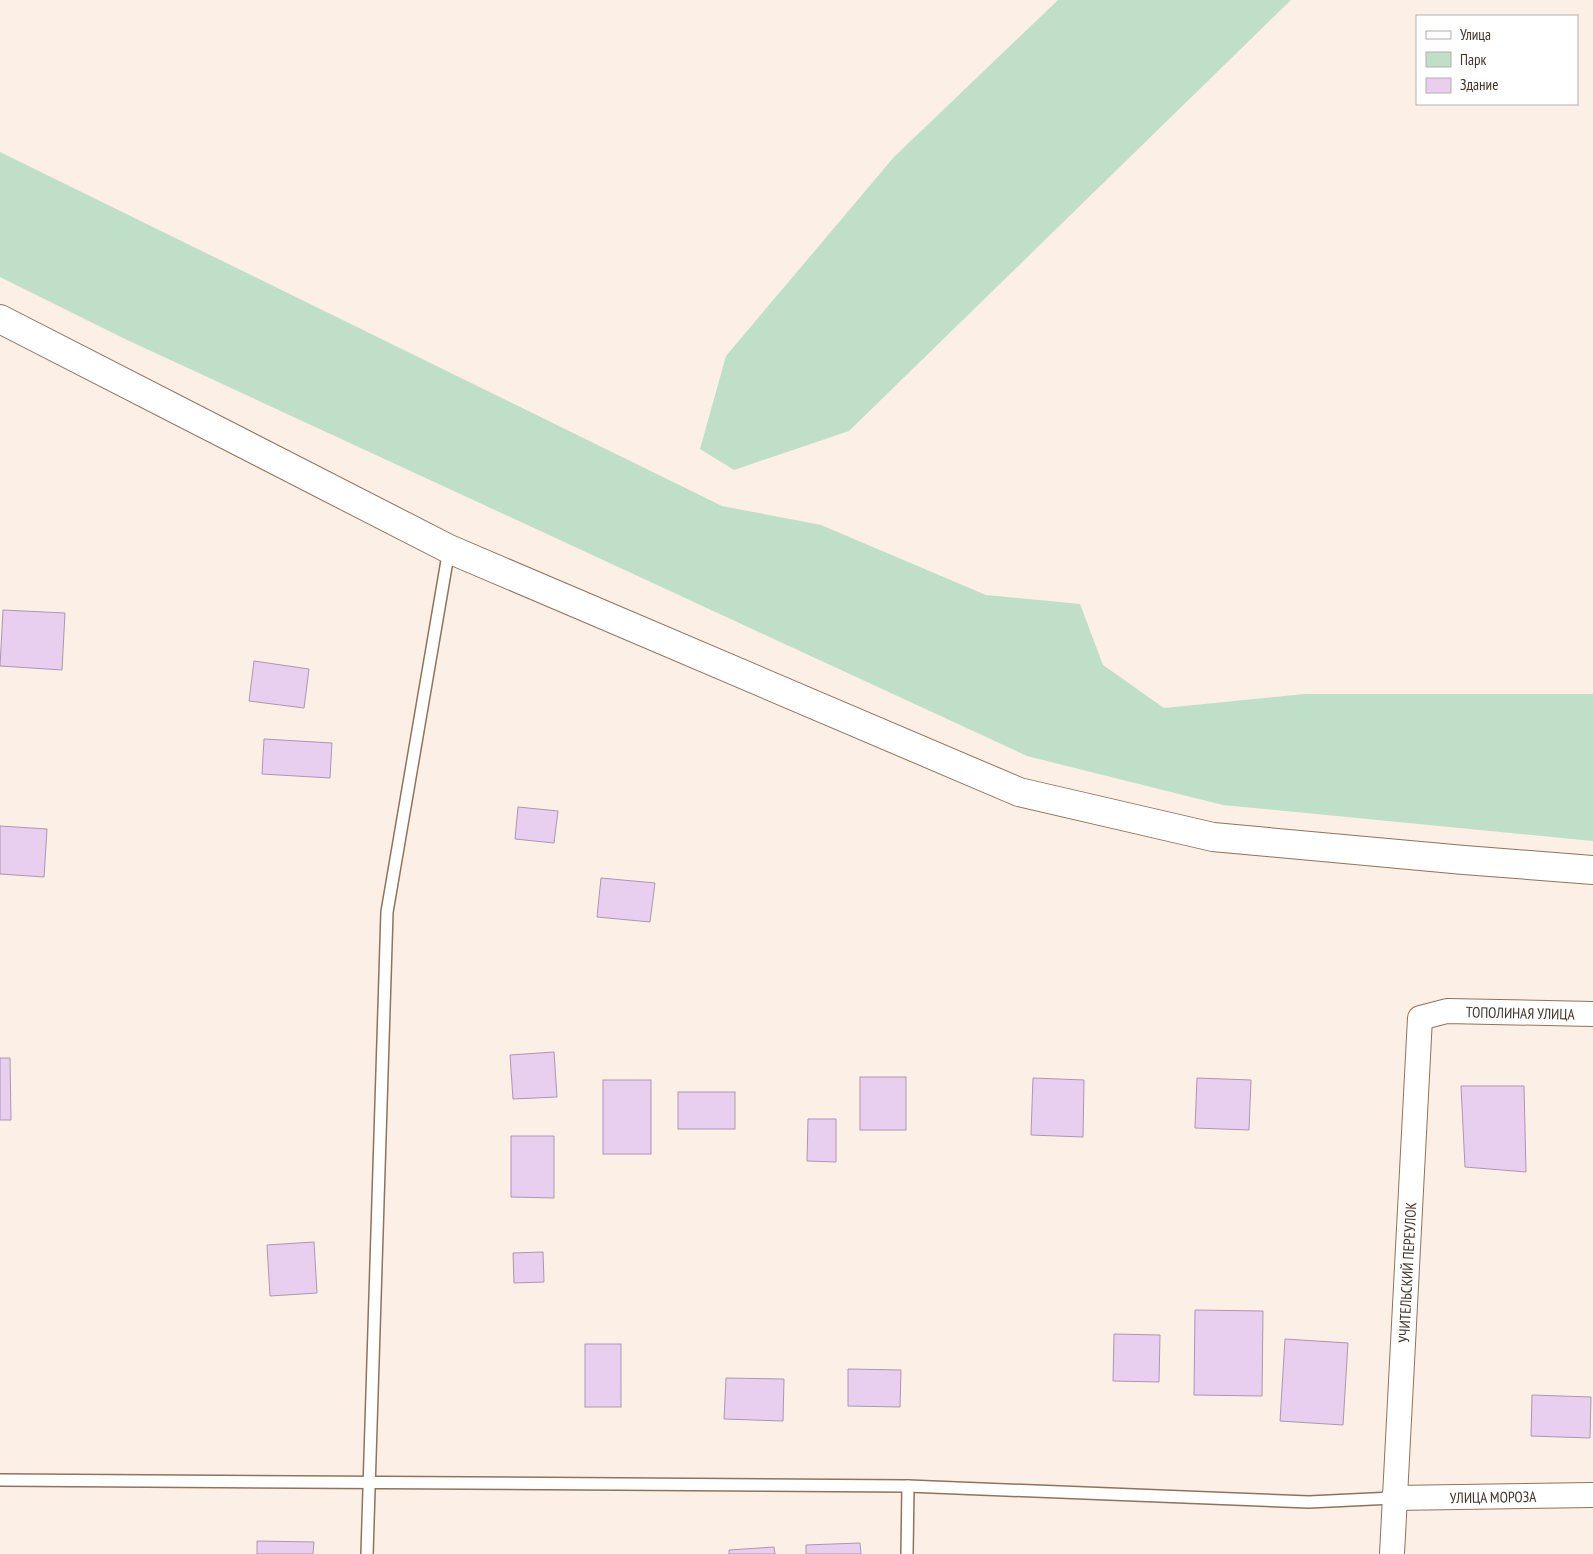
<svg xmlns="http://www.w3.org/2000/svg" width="1593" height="1554" font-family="'PT Sans Narrow',sans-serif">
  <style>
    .green { fill: #c0dfc9 }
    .building { fill: #e8cfef; stroke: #ac96b3 }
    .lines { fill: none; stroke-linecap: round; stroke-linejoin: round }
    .service-casing { stroke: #90725d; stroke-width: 14 }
    .minor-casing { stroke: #90725d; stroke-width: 26 }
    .tertiary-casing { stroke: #90725d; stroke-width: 30 }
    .service { stroke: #fff; stroke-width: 11 }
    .minor { stroke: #fff; stroke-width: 24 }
    .tertiary { stroke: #fff; stroke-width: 28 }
    .labels { text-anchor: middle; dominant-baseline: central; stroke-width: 4; stroke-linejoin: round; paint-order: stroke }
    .street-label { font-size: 15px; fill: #41342a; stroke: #fff }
  </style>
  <rect width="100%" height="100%" fill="#fcefe5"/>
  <g class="green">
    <path d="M1058 0H1291L849 431 734 470 700 449 726 356 894 157Z"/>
    <path d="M0 152 722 506 821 525 986 595 1080 604 1103 665 1164 708 1304 694H1593V841L1223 805 1027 756 125 339 0 277Z"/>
  </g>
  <g class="building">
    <path d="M3 610 65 613 62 670 0 666Z"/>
    <path d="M254 661 309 669 304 708 249 701Z"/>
    <path d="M264 739 332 743 330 778 262 774Z"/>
    <path d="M518 807 558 811 554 843 515 839Z"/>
    <path d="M0 826 47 829 44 877 0 874Z"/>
    <path d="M601 878 655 883 650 922 597 917Z"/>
    <path d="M554 1052 557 1097 513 1099 510 1055Z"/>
    <path d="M0 1058H10L11 1120H0Z"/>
    <rect x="860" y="1077" width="46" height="53"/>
    <path d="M1033 1078 1084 1080 1083 1137 1031 1135Z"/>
    <path d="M1197 1078 1251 1080 1249 1130 1195 1128Z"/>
    <rect x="603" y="1080" width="48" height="74"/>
    <path d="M1461 1086H1524L1526 1172 1465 1167Z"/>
    <rect x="678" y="1092" width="57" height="37"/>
    <path d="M808 1119H836V1162L807 1161Z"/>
    <path d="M511 1136H554V1198L511 1197Z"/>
    <path d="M314 1242 317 1293 270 1296 267 1245Z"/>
    <path d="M543 1252 544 1282 514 1283 513 1253Z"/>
    <path d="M1195 1310 1263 1311 1262 1396 1194 1395Z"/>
    <path d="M1114 1334 1160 1335 1159 1382 1113 1381Z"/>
    <path d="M1285 1339 1348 1343 1343 1425 1280 1421Z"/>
    <rect x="585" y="1344" width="36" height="63"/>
    <path d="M848 1369 901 1370 900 1407 848 1406Z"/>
    <path d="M726 1378 784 1379 783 1421 724 1419Z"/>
    <path d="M1532 1395 1591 1397 1590 1438 1531 1436Z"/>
    <path d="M257 1541 314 1542 313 1554H257Z"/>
    <path d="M860 1543 861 1554H806V1545Z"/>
    <path d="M774 1547 775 1554H729V1550Z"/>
  </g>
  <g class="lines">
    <g class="service-casing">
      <g id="service">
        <path d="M0 1480 908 1486 1309 1502 1393 1498"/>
        <path d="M367 1554 387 912 449 549"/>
        <path d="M907 1554 908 1486"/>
      </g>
    </g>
    <g class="minor-casing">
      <g id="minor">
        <path id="s1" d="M1393 1498 1593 1495"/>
        <path id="s2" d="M1392 1554 1420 1018 1447 1011 1593 1014"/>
      </g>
    </g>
    <g class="tertiary-casing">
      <path id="tertiary" d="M0 319 449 549 1019 792 1213 837 1464 860 1593 870"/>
    </g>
    <use href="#service" class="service"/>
    <use href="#minor" class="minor"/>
    <use href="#tertiary" class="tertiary"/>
  </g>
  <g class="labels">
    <g class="street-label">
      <text stroke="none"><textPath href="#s2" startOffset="638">ТОПОЛИНАЯ УЛИЦА</textPath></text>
      <text stroke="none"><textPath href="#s2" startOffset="282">УЧИТЕЛЬСКИЙ ПЕРЕУЛОК</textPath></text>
      <text stroke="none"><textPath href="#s1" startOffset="100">УЛИЦА МОРОЗА</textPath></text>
    </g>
  </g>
  <rect x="1416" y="15" width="162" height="90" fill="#ffffff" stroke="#b3aeaa"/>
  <rect x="1426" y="31" width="25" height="8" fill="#ffffff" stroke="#b3aeaa"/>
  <text x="1460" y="40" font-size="15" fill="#41342a">Улица</text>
  <rect x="1426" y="52" width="25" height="15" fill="#c0dfc9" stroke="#b3aeaa"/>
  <text x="1460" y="65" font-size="15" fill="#41342a">Парк</text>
  <rect x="1426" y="78" width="25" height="15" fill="#e8cfef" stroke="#b3aeaa"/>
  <text x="1460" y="90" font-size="15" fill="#41342a">Здание</text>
</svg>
